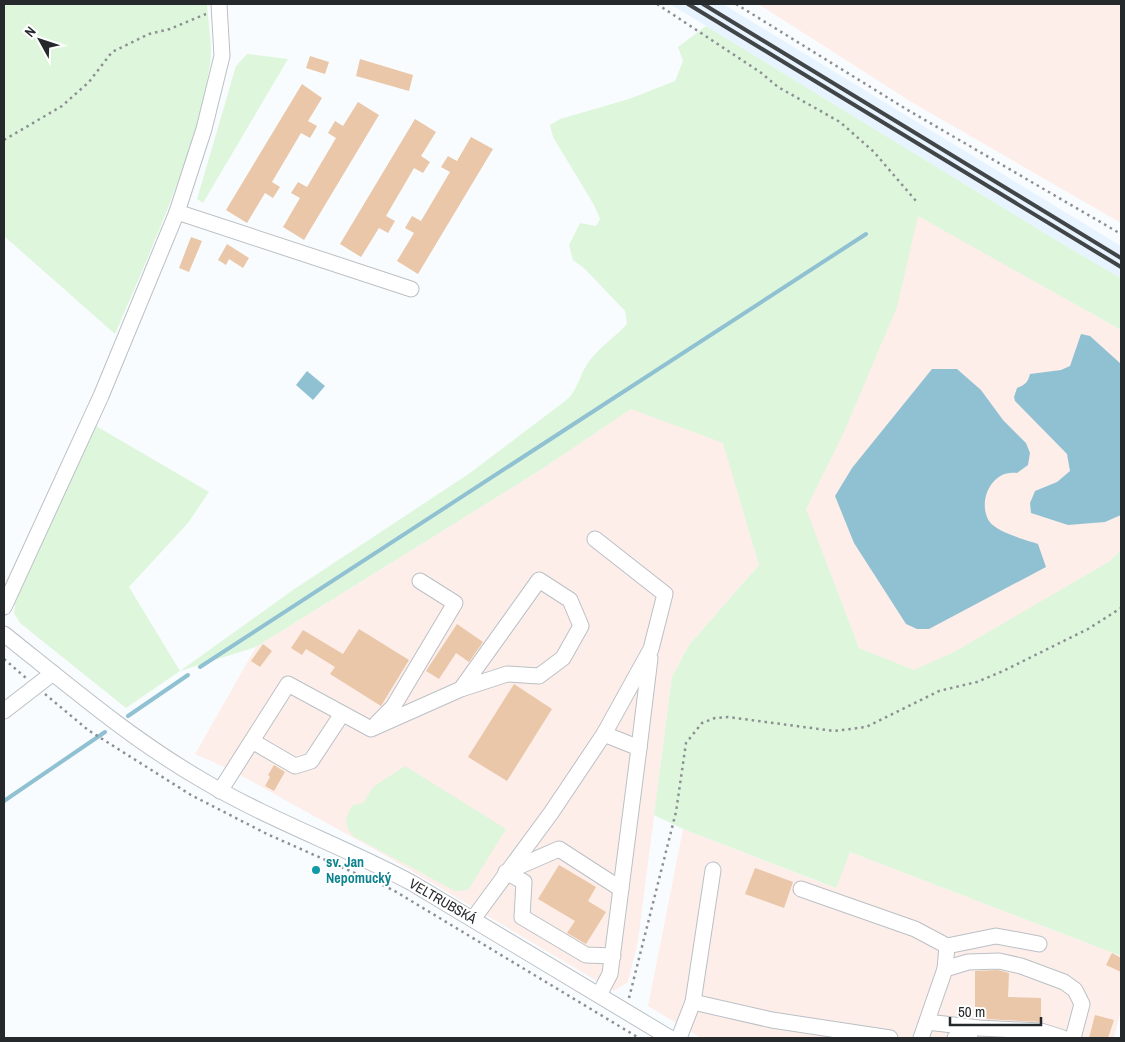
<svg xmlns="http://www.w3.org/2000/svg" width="1125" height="1042" font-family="'Archivo Narrow',sans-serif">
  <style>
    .built { fill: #e7f4ff }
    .industrial { fill: #feeeea }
    .green { fill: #def6dc }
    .water { fill: #90c1d2 }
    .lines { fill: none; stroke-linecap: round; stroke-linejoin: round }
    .stream { stroke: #90c1d2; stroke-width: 4 }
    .building { fill: #e9c7a8 }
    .minor-casing { stroke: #bac0c5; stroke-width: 17 }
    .path { stroke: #8d9092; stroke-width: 2.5; stroke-dasharray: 2.5 4; stroke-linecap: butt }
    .minor { stroke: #fff; stroke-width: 15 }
    .rail { stroke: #424547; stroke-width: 4 }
    .culture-dot { fill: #0f9aa8; stroke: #fff; stroke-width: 2 }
    .labels { text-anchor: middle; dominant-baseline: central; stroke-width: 4; stroke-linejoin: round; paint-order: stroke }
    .culture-label { font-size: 14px; font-weight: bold; fill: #0d838f; stroke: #fff; text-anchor: start }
    .street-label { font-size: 14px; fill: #26292b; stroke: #fff }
  </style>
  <rect width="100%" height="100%" fill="#f9fcfe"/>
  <path class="built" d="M670 4H723L1121 246V278L1069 248Z"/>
  <g class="industrial">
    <path d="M758 4H1121V223L913 103Z"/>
    <path d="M918 215 1121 330V550L1110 561 954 653 914 671 859 648 805 509Z"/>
    <path d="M631 408 724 443 759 565 689 645 672 677 638 941 628 982 614 991 388 857 231 770 195 754 256 647 542 469Z"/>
    <path d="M683 829 835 888 850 852 1121 956V1010L1114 1038H701L648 1006Z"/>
  </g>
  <g class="green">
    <path d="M4 4H207C208 23 213 46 210 65 194 158 152 247 115 334L4 236Z"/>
    <path d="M706 26 1069 248 1121 278V330L918 216 897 307 844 432 806 509 859 648 914 670 954 652 1110 561 1121 550V956L850 852 836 888 683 829 654 815 672 677 689 645 759 565 723 443 631 409 542 469 256 647 180 671 126 708 20 623 14 613 15 603 96 426 209 492 188 523 129 587 180 671 293 590 470 473 569 398C579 386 581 371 590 360 601 346 615 337 627 324L625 311 584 268 573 260 569 245 580 223 596 226 600 219 594 205 553 137 550 125 560 119 629 99 675 81 683 61 678 47Z"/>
    <path d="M247 54 288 59 203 203 197 199 236 66Z"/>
    <path d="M405 766 506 829 468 890 455 891 353 836C344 825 344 817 353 805L363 803 373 787Z"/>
  </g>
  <g class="water">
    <path d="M1081 334 1090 336 1121 364V515L1105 522 1068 525 1031 513 1030 503 1035 491 1057 482 1070 471 1067 454 1015 401 1014 397 1017 388C1025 385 1028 382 1030 374L1061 370 1070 366Z"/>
    <path d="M932 369H957L981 390 1003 420 1026 443 1030 453 1028 465 1017 473C992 469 977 501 989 521 996 532 1026 540 1038 544L1046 567 929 629H917L906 624 854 543 835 496 852 468Z"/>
    <path d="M307 371 325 386 313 400 296 385Z"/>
  </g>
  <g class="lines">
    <g class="stream">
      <path d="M200 667 866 234"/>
      <path d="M128 716 188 675"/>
      <path d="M4 801 105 732"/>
    </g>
  </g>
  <g class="building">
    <path d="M310 56 329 62 325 74 306 68Z"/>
    <path d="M360 59 413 75 409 91 356 76Z"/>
    <path d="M302 84 322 98 308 121 317 126 310 138 301 133 272 182 280 187 273 198 265 193 247 223 226 210Z"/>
    <path d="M358 102 379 115 304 240 283 227 300 198 291 193 298 182 307 187 336 138 328 133 335 121 343 126Z"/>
    <path d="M415 119 436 132 421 156 430 162 423 173 414 168 386 216 395 221 388 233 379 228 361 257 340 244Z"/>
    <path d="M471 137 493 149 418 274 397 261 414 233 405 228 412 216 421 221 450 172 441 167 448 156 457 161Z"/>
    <path d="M191 237 202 241 189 272 179 268Z"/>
    <path d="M227 244 249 258 243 268 229 259 226 265 218 260Z"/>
    <path d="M457 624 483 642 469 662 456 653 439 679 426 671Z"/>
    <path d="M359 629 409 660 381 706 330 674 335 667 306 649 302 655 291 648 303 630 343 654Z"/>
    <path d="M263 644 272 651 260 667 251 661Z"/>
    <path d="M514 684 552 709 507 781 468 757Z"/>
    <path d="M274 765 285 772 274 791 265 786 270 777 268 775Z"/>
    <path d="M559 865 596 887 588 901 606 912 586 944 567 933 575 921 538 899Z"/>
    <path d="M755 868 793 882 784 908 745 894Z"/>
    <path d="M1112 953 1121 958V972L1106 965Z"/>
    <path d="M998 970 1009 973 1008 997 1041 998V1022L985 1019V1009H975V971Z"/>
    <path d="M1095 1015 1114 1020 1108 1038H1089Z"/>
  </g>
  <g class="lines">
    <g class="minor-casing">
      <g id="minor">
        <path d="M177 212 411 289"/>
        <path d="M595 539 665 594 651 649 604 734"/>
        <path d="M4 607 101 396 177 212 204 129 222 56 219 4"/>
        <path d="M4 634C68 685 131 739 202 780 269 820 343 846 412 883L670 1038"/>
        <path d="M4 711 53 673"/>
        <path d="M377 723 393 707 455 603 420 581"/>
        <path d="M252 741 295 766 311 761 342 714"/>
        <path d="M639 748 650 658"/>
        <path d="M220 791 288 684 371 729 461 689 507 674 539 676 563 658 581 626 570 600 539 580 461 689"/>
        <path d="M801 889 915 929 947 946"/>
        <path d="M473 919 551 813 604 734 639 748 610 974 599 995"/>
        <path d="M613 956 586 955 522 917 524 882 506 872 559 849 621 889"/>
        <path d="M945 969 968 962 999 961 1021 966 1064 982 1075 990 1082 1004 1073 1038"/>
        <path d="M693 1002 772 1020 890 1038"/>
        <path d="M927 1022 979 1028 1041 1031 1063 1038"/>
        <path d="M679 1038 693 1002 713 870"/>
        <path d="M921 1038 945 969 947 946 996 936 1039 944"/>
        <path d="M955 1038H970"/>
      </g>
    </g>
    <g class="path">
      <path d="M657 4 760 72 778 87 840 122 874 152 916 201"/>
      <path d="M736 4 906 109 1121 234"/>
      <path d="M4 140 62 106 89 82 112 52 149 34 170 29 206 14"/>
      <path d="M4 659 26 678"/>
      <path d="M45 694 88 730 191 795 267 834 393 890 639 1038"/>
      <path d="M629 998 676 812 686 743 702 723 715 718 728 717 834 731 866 727 939 691 977 682 1003 671 1088 629 1121 608"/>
    </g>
    <use href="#minor" class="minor"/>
    <g class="rail">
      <path d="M688 4 1121 267"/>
      <path d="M703 4 1121 258"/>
    </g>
  </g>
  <circle class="culture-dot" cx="316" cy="870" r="5"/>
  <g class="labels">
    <g class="culture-label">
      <text x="326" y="862">sv. Jan<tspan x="326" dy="16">Nepomucký</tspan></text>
    </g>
    <g class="street-label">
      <text transform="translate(443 901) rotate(30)">VELTRUBSKÁ</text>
    </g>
  </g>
  <rect width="1125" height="1042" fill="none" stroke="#26292b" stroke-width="10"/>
  <g transform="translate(40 40) rotate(310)" stroke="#ffffff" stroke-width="4" paint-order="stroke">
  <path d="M0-4L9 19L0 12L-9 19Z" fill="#26292b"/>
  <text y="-8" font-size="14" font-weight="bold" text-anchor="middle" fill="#26292b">N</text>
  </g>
  <path d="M950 1017v8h91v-8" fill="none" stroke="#26292b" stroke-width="2.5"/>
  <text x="958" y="1017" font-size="15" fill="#26292b" stroke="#ffffff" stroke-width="4" paint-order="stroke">50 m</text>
</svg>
